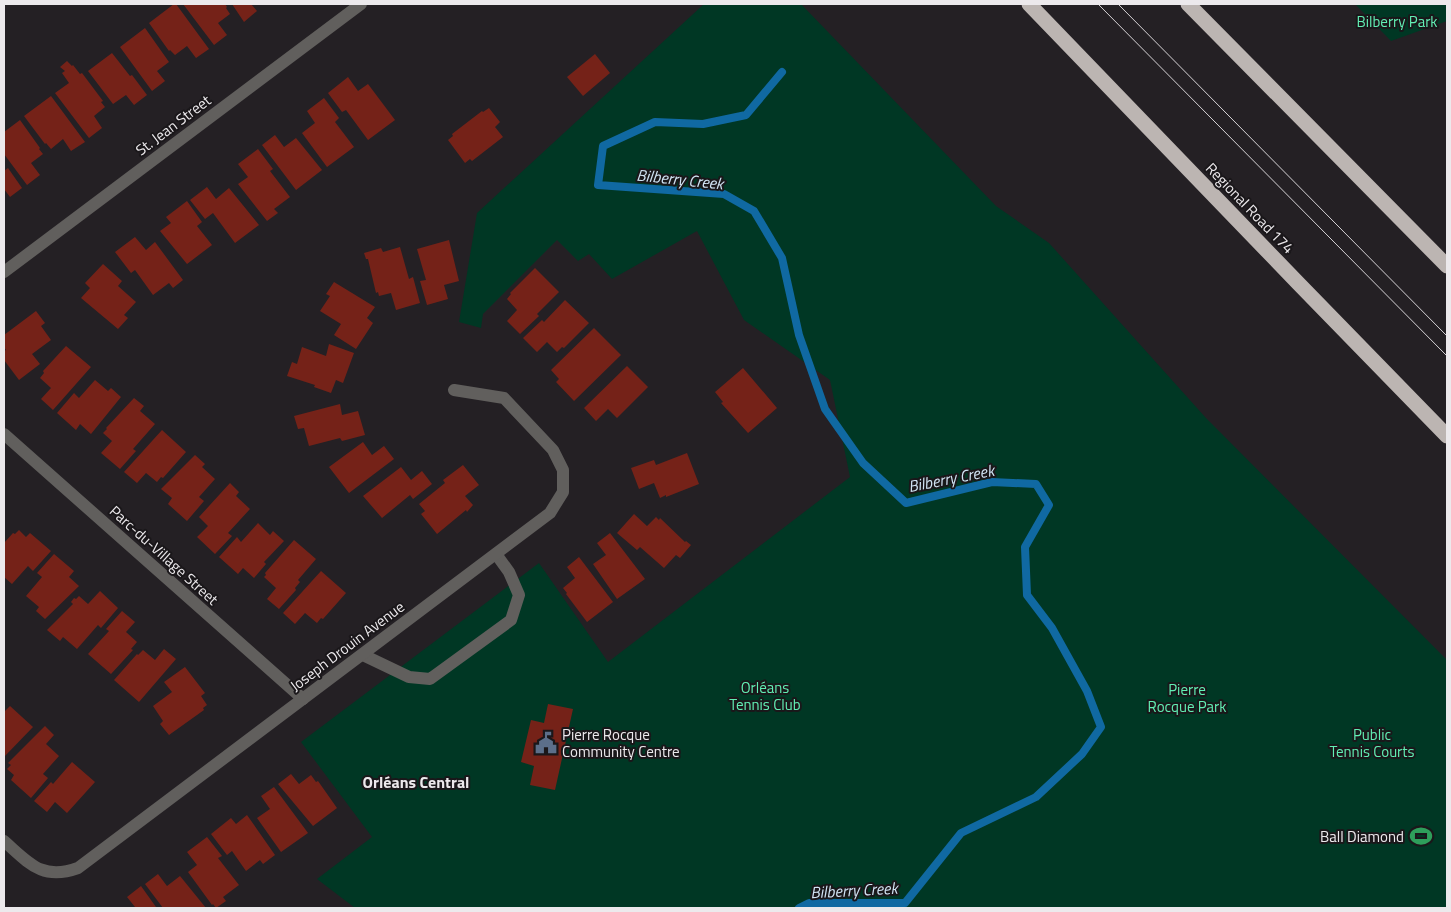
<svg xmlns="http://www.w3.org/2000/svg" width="1451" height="912" font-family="'Titillium Web',sans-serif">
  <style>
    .green { fill: #003724 }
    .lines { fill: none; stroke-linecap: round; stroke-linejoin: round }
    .stream { stroke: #1069a2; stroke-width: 8 }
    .building { fill: #752218 }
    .minor { stroke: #615f5d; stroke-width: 12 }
    .highway { stroke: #bcb5b2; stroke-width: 15 }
    .tram { stroke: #d6d3d6; stroke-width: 1 }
    .labels { text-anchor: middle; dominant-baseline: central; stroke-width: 4; stroke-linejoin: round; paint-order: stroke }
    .park-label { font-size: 15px; fill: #62efb4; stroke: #1a171a }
    .street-label { font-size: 15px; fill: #ece9ec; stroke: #1a171a }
    .poi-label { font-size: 15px; fill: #ece9ec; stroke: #1a171a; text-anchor: start }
    .water-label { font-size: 16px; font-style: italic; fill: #d1e4f4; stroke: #1a171a }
    .neighbourhood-label { font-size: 16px; font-weight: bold; fill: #ece9ec; stroke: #1a171a }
  </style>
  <rect width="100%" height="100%" fill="#242024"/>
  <g class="green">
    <path d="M704 4H801L996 206 1049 243 1206 418 1447 660V908H355L317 879 372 837 301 742 539 563 608 662 850 477 830 380 744 320 697 231 612 279 589 254 578 261 557 240 483 314 481 328 459 322 477 213Z"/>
    <path d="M1355 4H1447V21L1391 41Z"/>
  </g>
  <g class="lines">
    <path class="stream" d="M782 72 746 115 703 124 655 122 603 146 598 185 724 194 754 211 782 258 799 335 825 409 863 463 906 503 992 482 1036 484 1049 505 1025 547 1027 595 1052 628 1087 691 1101 727 1082 754 1036 797 961 833 905 903H809L799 908"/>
  </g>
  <g class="building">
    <path d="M174 4H176L209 49 196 58 187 46 175 55 170 50 169 51 149 23Z"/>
    <path d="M183 4H225L227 7 226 8 230 14 218 23 227 35 214 45Z"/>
    <path d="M232 4H251L257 11 244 22Z"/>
    <path d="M145 28 169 62 157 71 165 81 152 91 120 47Z"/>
    <path d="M112 53 130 76 132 75 147 95 134 105 126 95 113 104 88 71Z"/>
    <path d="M595 54 610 73 583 96 567 77Z"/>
    <path d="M67 61 72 66 73 65 80 74 82 73 103 101 101 102 105 107 94 116 102 128 89 138 55 93 69 83 62 73 65 71 60 67Z"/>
    <path d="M348 77 358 91 368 84 395 120 368 140 346 110 342 112 328 93Z"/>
    <path d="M51 96 85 142 71 151 63 139 51 149 46 143 45 144 24 116Z"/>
    <path d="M324 98 339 118 335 122 354 147 327 167 302 133 315 123 307 111Z"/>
    <path d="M489 108 500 122 495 127 503 137 472 161 470 159 465 163 448 140 453 136 452 134 482 111 483 112Z"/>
    <path d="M20 120 40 148 39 149 43 154 31 163 40 175 27 185 4 154V132Z"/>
    <path d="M275 135 284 147 296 138 322 170 296 190 262 145Z"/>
    <path d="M258 149 273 169 270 171 290 197 274 209 278 213 267 221 238 184 248 177 238 164Z"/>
    <path d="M8 168 22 188 10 197 4 189V171Z"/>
    <path d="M207 187 216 199 229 188 259 225 235 243 213 213 205 219 190 200Z"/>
    <path d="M187 201 202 222 197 226 212 245 187 264 160 231 171 223 166 217Z"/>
    <path d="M135 237 146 250 155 242 183 280 173 288 169 283 153 295 135 270 131 273 115 252Z"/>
    <path d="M449 240 459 281 444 285 448 299 427 305 420 281 426 280 417 249Z"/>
    <path d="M400 247 409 279 413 277 420 303 396 310 391 293 379 296 378 292 376 293 368 259H366L364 253 381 248 383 252Z"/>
    <path d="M103 264 122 281 118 286 136 302 124 315 128 318 118 329 81 298 90 288 85 283Z"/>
    <path d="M535 268 559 292 537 314 539 316 520 334 507 321 517 310 507 299 511 294 510 293Z"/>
    <path d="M334 282 375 307 367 318 373 323 356 349 334 335 341 324 320 311 330 296 326 294Z"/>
    <path d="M565 300 589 323 564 348 562 347 557 352 547 342 537 352 523 338 542 320 544 322Z"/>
    <path d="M36 311 45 323 41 326 51 340 32 354 40 364 19 380 4 360V351L6 350 4 347V335Z"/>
    <path d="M594 328 621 355 574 401 556 382 559 379 551 370Z"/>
    <path d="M329 344 354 353 343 383 336 380 331 393 314 387 315 385 287 376 292 362 297 364 302 347 326 356Z"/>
    <path d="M66 346 91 367 53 410 41 399 51 388 40 378 44 373 43 371Z"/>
    <path d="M627 366 648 387 617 418 608 409 596 421 584 408Z"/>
    <path d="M743 368 777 408 748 433 721 403 723 402 715 392Z"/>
    <path d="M95 380 108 391 111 388 121 397 91 434 80 424 76 430 57 413 74 393 79 398Z"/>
    <path d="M134 398 144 406 140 411 155 424 133 449 136 451 120 469 101 453 112 441 103 433 107 429 106 428Z"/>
    <path d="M340 404 342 415 358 411 365 435 342 441 340 438 309 446 304 428 298 429 294 416Z"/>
    <path d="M162 430 186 452 163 478 161 477 157 482 146 473 137 483 124 472Z"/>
    <path d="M363 442 372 455 384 446 394 459 349 493 329 467Z"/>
    <path d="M687 453 699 484 666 497V495L660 498 654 483 639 489 631 468 654 460 656 465Z"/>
    <path d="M195 455 205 464 202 467 215 479 199 497 204 501 187 521 168 504 172 498 161 489Z"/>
    <path d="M463 465 479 485 465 496 473 505 467 512 466 510 437 534 421 514 425 511 419 504 445 483 443 480Z"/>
    <path d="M401 467 411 480 422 471 432 484 413 499 410 495 382 518 363 496Z"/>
    <path d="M230 483 239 492 236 496 250 509 228 533 232 536 215 554 197 537 208 526 199 517Z"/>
    <path d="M634 514 647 526 656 517 659 520 660 518 685 542 686 541 691 545 680 558 676 555 664 568 640 547 637 550 617 533Z"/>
    <path d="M258 523 270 535 273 531 284 541 264 562 266 564 254 578 243 568 238 574 219 557 237 537 241 542Z"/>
    <path d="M19 530 26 537 30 533 51 551 33 571 28 566 12 584 4 577V543L13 533 15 534Z"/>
    <path d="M610 533 645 579 617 599 593 564 606 555 597 543Z"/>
    <path d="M294 540 316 559 298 580 300 582 295 588 296 590 279 609 267 599 276 588 264 577 266 575 265 573Z"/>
    <path d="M54 554 74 571 69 577 79 586 45 619 36 611 39 607 26 596 42 577 37 573Z"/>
    <path d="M579 557 613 602 587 622 566 594 567 593 563 588 575 578 567 567Z"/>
    <path d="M321 571 346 593 323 619 321 618 317 623 305 613 295 624 283 613Z"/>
    <path d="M100 591 118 608 101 628 98 625 77 649 63 637 60 641 47 630 73 604 71 602 74 598 76 599 79 596 88 604Z"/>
    <path d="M122 611 135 622 126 632 137 642 131 649 133 650 111 674 88 654 109 631 106 629Z"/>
    <path d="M164 649 176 659 139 702 114 680 137 654 138 655 143 650 155 660Z"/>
    <path d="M185 667 205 693 201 696 207 705 203 708 204 710 169 735 160 724 163 721 153 706 172 692 164 682Z"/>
    <path d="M548 704 573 709 555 790 530 785 534 766 521 762 531 720 544 723Z"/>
    <path d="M10 706 33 727 4 757V712Z"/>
    <path d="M45 726 54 735 46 744 59 756 43 774 48 778 31 798 11 780 14 775 7 769 11 765 8 763Z"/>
    <path d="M72 762 95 782 67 813 55 802 47 812 34 801 51 782 53 784Z"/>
    <path d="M291 774 299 784 311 775 316 782 318 781 337 808 313 826 278 784Z"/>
    <path d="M274 787 308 833 281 852 257 818 270 809 261 796Z"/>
    <path d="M247 815 275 855 263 864 260 860 246 871 232 851 227 855 211 834 231 818 236 824Z"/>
    <path d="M207 837 222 856 218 858 239 885 223 897 226 901 216 908 213 904 212 905 188 872 197 865 187 852Z"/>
    <path d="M158 874 167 886 180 876 206 908H163L145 884Z"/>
    <path d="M141 886 156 907 154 908H133L135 907 127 897Z"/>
  </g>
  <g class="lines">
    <g class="minor">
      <path d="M4 272 361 4"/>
      <path d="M4 434 303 699"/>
      <path d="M363 655 409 677 430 679 511 620 519 595 509 572 496 554"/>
      <path d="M4 841C29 863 42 881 78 868L550 513 563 492V470L553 450 504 398 454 390"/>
    </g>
    <g class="highway">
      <path d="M1029 4 1298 283 1447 436"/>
      <path d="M1188 4 1447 266"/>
    </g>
    <g class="tram">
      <path d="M1098 4 1447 356"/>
      <path d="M1118 4 1447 336"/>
    </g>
  </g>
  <defs>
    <g id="civic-bare" transform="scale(1.725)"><path d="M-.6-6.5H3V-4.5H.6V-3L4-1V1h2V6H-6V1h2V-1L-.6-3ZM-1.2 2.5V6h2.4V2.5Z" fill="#5c6f8a" stroke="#1a171a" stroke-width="2.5" paint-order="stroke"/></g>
    <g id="stadium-bare" transform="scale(1.725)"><path d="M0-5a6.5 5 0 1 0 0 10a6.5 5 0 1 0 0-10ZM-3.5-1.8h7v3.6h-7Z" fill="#2e9e5b" stroke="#1a171a" stroke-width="2.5" paint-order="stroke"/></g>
  </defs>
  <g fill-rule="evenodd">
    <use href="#civic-bare" x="546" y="743"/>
    <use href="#stadium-bare" x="1421" y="836"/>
  </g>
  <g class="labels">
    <g class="park-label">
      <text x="1397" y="21">Bilberry Park</text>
      <text x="765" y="687">Orléans<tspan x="765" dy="17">Tennis Club</tspan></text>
      <text x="1187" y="689">Pierre<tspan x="1187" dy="17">Rocque Park</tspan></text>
      <text x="1372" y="734">Public<tspan x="1372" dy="17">Tennis Courts</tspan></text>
    </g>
    <g class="street-label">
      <text transform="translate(173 125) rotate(-37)">St. Jean Street</text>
      <text transform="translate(1250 208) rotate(46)">Regional Road 174</text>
      <text transform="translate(164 555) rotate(42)">Parc-du-Village Street</text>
      <text transform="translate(347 646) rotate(-37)">Joseph Drouin Avenue</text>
    </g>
    <g class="poi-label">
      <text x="562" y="734">Pierre Rocque<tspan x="562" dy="17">Community Centre</tspan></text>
      <text x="1404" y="836" text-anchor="end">Ball Diamond</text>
    </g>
    <g class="water-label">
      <text transform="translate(680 179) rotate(6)">Bilberry Creek</text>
      <text transform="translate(951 478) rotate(-11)">Bilberry Creek</text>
      <text transform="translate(854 890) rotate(-3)">Bilberry Creek</text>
    </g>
    <g class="neighbourhood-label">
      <text x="416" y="782">Orléans Central</text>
    </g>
  </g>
  <rect width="1451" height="912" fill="none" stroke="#ece9ec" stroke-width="10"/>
</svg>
